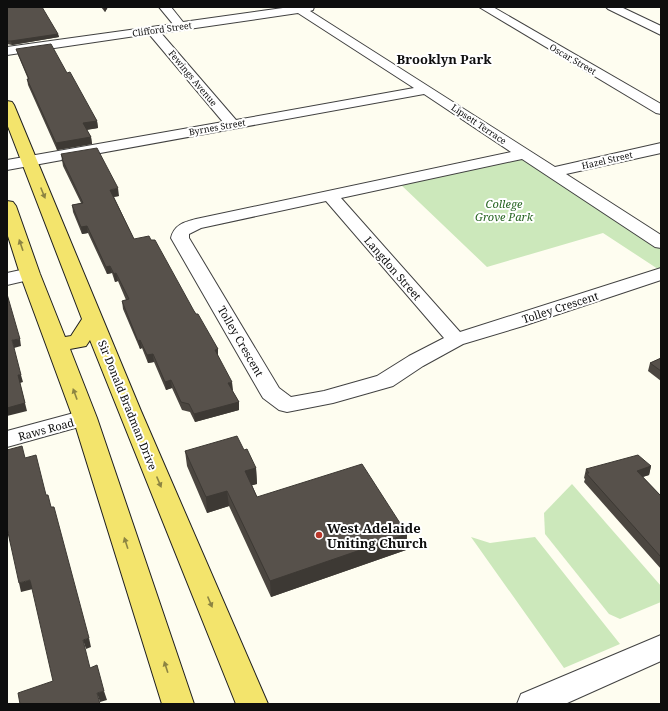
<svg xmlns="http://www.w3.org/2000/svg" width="668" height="711" font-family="'Noto Serif',serif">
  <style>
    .green { fill: #cce8bb }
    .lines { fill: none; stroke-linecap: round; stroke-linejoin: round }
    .minor-casing { stroke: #414141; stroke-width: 2 }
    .major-casing { stroke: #1f1f1f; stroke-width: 2 }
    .minor { fill: #fff; fill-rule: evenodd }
    .major { fill: #f3e46c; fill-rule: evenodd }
    .wall { fill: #4b4640 }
    .shaded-wall { fill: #3d3934 }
    .building { fill: #57514b; stroke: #3d3934 }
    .oneway { fill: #8c8442 }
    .poi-dot { fill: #b9382b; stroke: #fff; stroke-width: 1.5 }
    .labels { text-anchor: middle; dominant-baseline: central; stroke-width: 4; stroke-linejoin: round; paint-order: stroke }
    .far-street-label { font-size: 9px; fill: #0e0e0e; stroke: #fff }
    .park-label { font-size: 11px; font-style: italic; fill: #266421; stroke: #fff }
    .street-label { font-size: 11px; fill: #0e0e0e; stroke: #fff }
    .far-district-label { font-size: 13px; font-weight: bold; fill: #0e0e0e; stroke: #fff }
    .near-poi-label { font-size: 13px; font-weight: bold; fill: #0e0e0e; stroke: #fff; text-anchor: start }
  </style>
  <rect width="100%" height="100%" fill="#fefdf0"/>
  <g class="green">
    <path d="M524 154 661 243V271L603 233 487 267 398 182Z"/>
    <path d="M572 484 661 586V602L620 619 609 614 545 534 544 513Z"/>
    <path d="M471 537 490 543 535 537 620 644 564 668Z"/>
  </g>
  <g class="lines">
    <g class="minor-casing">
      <g id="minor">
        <path d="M159 7H171L183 22 290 7H314L313 10 310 11 555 167 661 143V153L566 174 661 235V248L655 247 522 159 341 198 460 332 661 268V280L523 326 463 344 423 366 393 386 333 403 287 412 279 410 263 398 260 393 171 238C174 225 184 222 196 219L511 152 424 94 7 170V160L223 122 149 34 7 55V47L173 24ZM298 13 414 88 236 120 161 33ZM326 201 444 338 409 356 377 376 324 391 291 397 279 388 189 238V234L201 228Z"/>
        <path d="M479 7H493L661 104V114L656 113Z"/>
        <path d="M606 7H621L661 26V35L608 9Z"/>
        <path d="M30 268 37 270 39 274 37 278 7 285V273Z"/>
        <path d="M85 410 93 413 96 418 93 423 7 447V431Z"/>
        <path d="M661 635V661L565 704H517L521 694Z"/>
      </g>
    </g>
    <g class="major-casing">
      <path id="major" d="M7 101 12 102 14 105 141 411 268 704H236L90 340 86 346 70 349 97 418 194 704H162L73 418 20 274 7 233V201L13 202 16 206 40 274 65 337 71 336 82 319 7 124Z"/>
    </g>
    <use href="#minor" class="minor"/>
    <use href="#major" class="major"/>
  </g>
  <g class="wall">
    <path d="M7 7 58 34 59 37 12 45 7 44Z"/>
    <path d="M101 7H108L105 12Z"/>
    <path d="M16 49 67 73 97 121 98 128 87 130 91 137 92 144 57 150 28 85 27 79H28L18 55Z"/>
    <path d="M61 154 119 196 114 197 134 239 194 311 218 349V356L232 390 239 402V410L195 422 190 412 182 410 172 388 166 390 154 362 148 363 142 348 140 349 123 309 122 301 126 300 118 281 115 282 112 273 107 274 88 233 82 234 73 212 72 205 81 203 63 166Z"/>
    <path d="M661 358V381L648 371 650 363Z"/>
    <path d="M244 450 256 468 257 484 252 485 257 497 407 534 406 550 271 597 229 506 207 513 187 466 185 451Z"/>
    <path d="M651 466 649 475 643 477 661 496V569L584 482 585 479 584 478 586 469Z"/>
  </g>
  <g class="shaded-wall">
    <path d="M105 7H108L105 12 104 9Z"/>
    <path d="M58 34 59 37 12 45 11 41Z"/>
    <path d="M97 121 98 128 84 130 83 123Z"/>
    <path d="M91 137 92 144 57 150 56 143Z"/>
    <path d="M118 188 119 196 112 197 110 190Z"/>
    <path d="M87 226 88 233 82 234 81 227Z"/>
    <path d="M110 266 112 273 107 274 106 267Z"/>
    <path d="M116 273 118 281 115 282 114 274Z"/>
    <path d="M20 339 21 346 14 348 12 340Z"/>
    <path d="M140 340 142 348 140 349 138 341Z"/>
    <path d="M218 349V357L215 350Z"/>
    <path d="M153 354 154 362 148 363 147 355Z"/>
    <path d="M18 375H21L23 382 20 383 27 411 7 416V408Z"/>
    <path d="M171 380 172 388 166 390 165 382Z"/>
    <path d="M232 382 233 390 229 391 228 383Z"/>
    <path d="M239 402V410L195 422 194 414Z"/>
    <path d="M651 466 649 475 635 479 637 471Z"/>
    <path d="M256 468 257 484 246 487 245 471Z"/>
    <path d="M227 491 229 506 207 513 206 497Z"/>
    <path d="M407 534 406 550 271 597 270 581Z"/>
    <path d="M30 580 33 589 21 592 19 583Z"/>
    <path d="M89 638 91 647 86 649 83 640Z"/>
    <path d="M104 691 107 700 100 702 97 693Z"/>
  </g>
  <g class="building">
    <path d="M7 7H42L58 34 11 41H7Z"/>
    <path d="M51 44 67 73 70 72 97 121 83 123 91 137 56 143 27 79H29L16 49Z"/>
    <path d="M97 148 118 188 110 190 134 239 149 236 151 240H155L194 311 196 314H198L218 349 215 350 232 382 228 383 239 402 194 414 189 404 181 402 171 380 165 382 153 354 147 355 140 340 138 341 122 301 129 299 116 273 114 274 110 266 106 267 87 226 81 227 72 205 83 203 62 159H63L61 154Z"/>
    <path d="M7 294 20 339 12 340 21 375H18L25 403 7 408Z"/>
    <path d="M661 358V371L650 363Z"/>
    <path d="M237 436 244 450 247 449 256 468 245 471 257 497 362 464 407 534 270 581 227 491 206 497 185 451Z"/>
    <path d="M22 446 25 458 36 455 46 495H48L51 507H54L89 638 83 640 90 668 97 665 104 691 97 693 100 704H20L18 693 53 681 30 580 19 583 7 528V450Z"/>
    <path d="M638 455 651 466 637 471 661 496V557L586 473H589L586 469Z"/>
  </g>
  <defs><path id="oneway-solid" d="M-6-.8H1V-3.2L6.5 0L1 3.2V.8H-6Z"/></defs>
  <g class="oneway">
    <use href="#oneway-solid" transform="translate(43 193) rotate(68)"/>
    <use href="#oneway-solid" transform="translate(21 245) rotate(-109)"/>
    <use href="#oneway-solid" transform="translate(75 394) rotate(-110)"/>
    <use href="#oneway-solid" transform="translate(159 482) rotate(67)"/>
    <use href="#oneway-solid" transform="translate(126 543) rotate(-108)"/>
    <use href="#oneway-solid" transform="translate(210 602) rotate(67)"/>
    <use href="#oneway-solid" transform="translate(166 667) rotate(-108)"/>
  </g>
  <circle class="poi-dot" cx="319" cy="535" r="4"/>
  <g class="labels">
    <g class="far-street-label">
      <text transform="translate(162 29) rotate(-8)">Clifford Street</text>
      <text transform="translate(573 59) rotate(30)">Oscar Street</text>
      <text transform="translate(193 78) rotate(50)">Fewings Avenue</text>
      <text transform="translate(479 124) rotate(34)">Lipsett Terrace</text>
      <text transform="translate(217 127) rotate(-10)">Byrnes Street</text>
      <text transform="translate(607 160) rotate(-13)">Hazel Street</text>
    </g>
    <g class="park-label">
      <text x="504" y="203">College<tspan x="504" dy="13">Grove Park</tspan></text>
    </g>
    <g class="street-label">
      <text transform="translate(393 268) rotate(49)">Langdon Street</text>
      <text transform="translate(560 307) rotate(-18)">Tolley Crescent</text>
      <text transform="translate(241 341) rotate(60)">Tolley Crescent</text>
      <text transform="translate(128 405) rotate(68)">Sir Donald Bradman Drive</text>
      <text transform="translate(46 429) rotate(-15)">Raws Road</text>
    </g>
    <g class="far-district-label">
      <text x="444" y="59">Brooklyn Park</text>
    </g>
    <g class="near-poi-label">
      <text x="327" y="528">West Adelaide<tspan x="327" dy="15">Uniting Church</tspan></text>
    </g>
  </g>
  <rect width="668" height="711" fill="none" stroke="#0e0e0e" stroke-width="16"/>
</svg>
